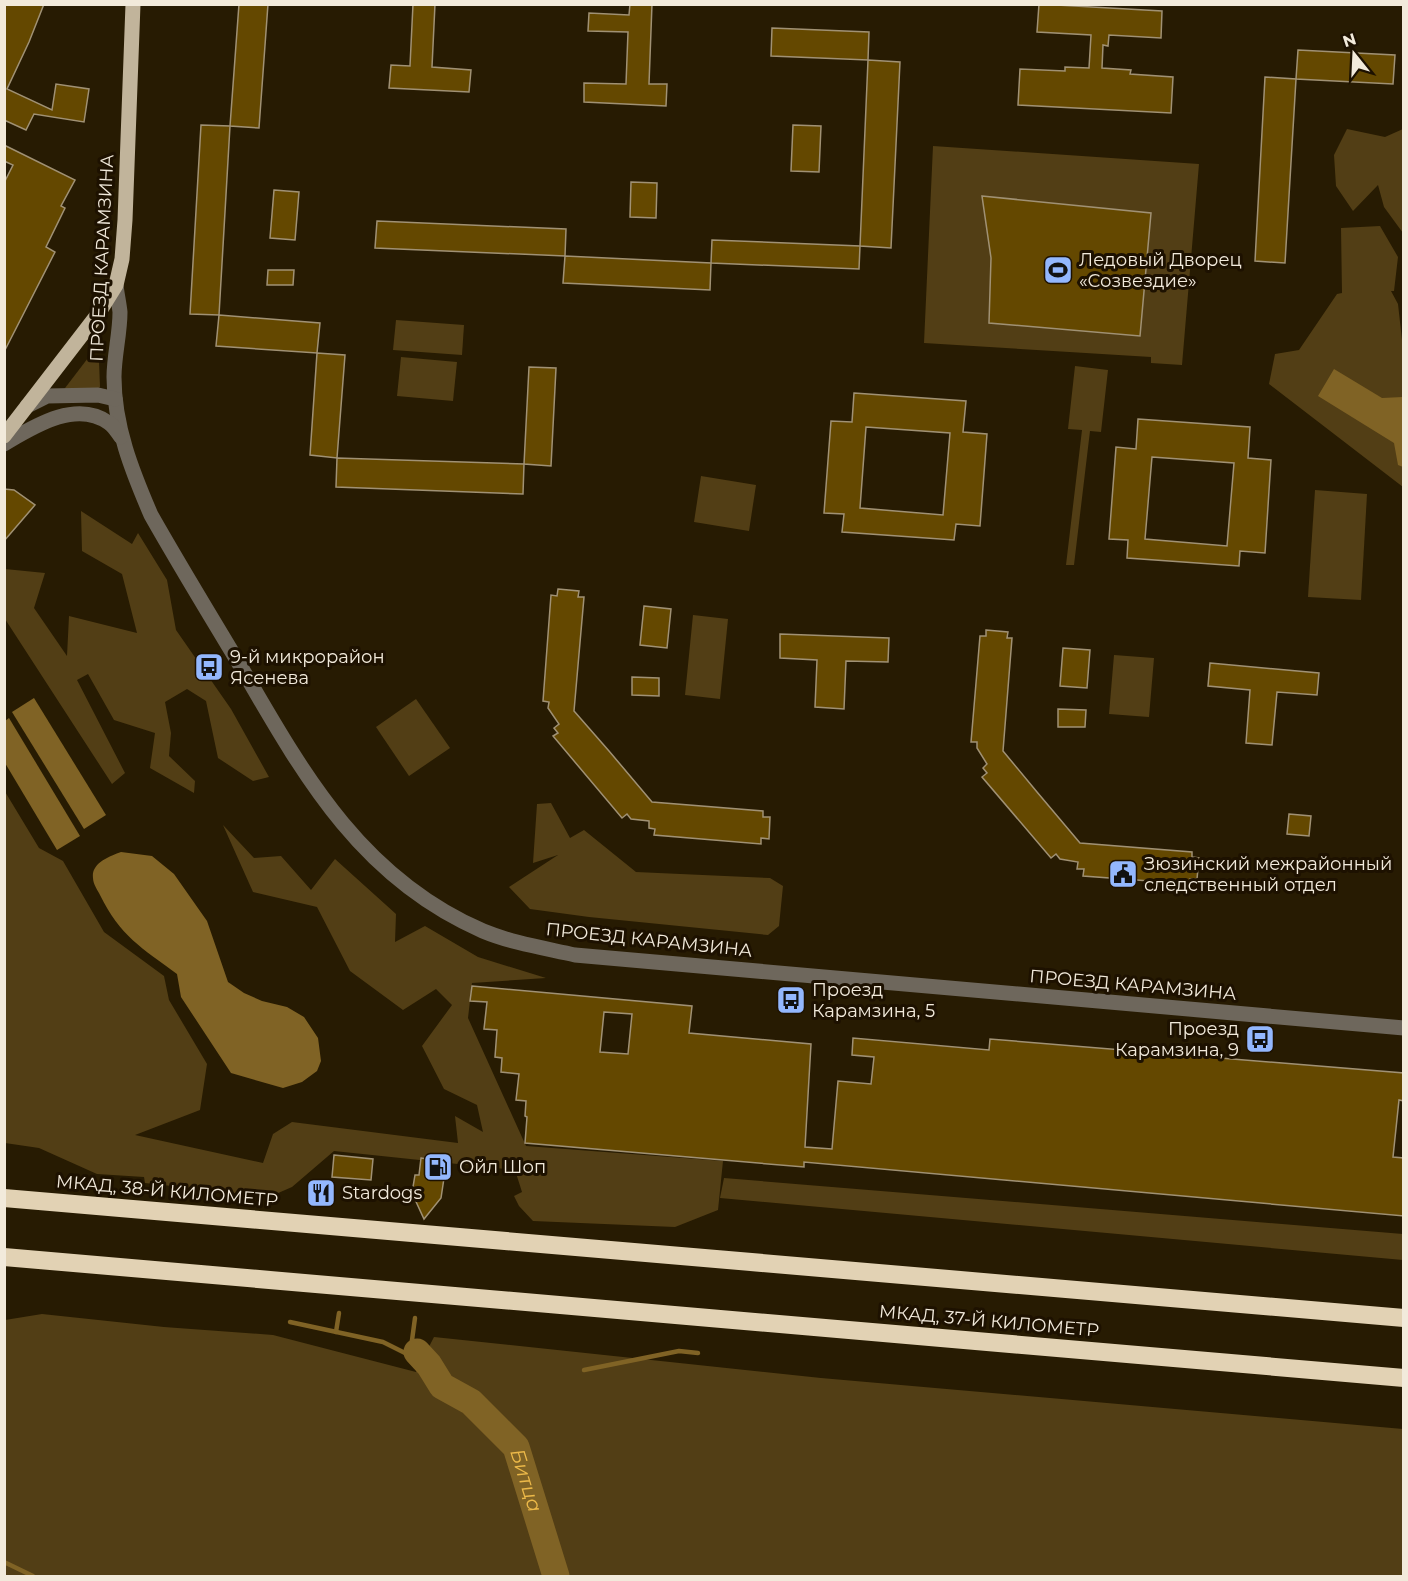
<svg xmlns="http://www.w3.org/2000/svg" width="1408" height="1581" font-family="Montserrat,sans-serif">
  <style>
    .green { fill: #523e15 }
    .water { fill: #806325 }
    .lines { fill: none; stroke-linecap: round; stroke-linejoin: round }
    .stream { stroke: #806325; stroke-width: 4.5 }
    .river { stroke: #806325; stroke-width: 27 }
    .building { fill: #644800; stroke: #a09174; stroke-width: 1.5; fill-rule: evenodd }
    .minor { stroke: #6e675c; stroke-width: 15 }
    .major { stroke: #c1b49b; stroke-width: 15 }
    .highway { stroke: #e2d2b4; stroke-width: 18 }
    .labels { text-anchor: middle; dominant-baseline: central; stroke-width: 6; stroke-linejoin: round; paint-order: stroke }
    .street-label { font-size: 18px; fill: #f2eadb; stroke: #1d1100 }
    .poi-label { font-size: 18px; fill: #f2eadb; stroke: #1d1100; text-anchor: start }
    .water-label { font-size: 20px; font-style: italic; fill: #ecb949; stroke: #1d1100 }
  </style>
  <rect width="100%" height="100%" fill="#271b02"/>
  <g class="green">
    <path d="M1347 129 1385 137 1403 129V233L1384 207 1378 185 1353 211 1336 186 1334 155Z"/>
    <path d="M933 146 1199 164 1182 365 1151 363V357L924 343Z"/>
    <path d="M1380 226 1398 257 1394 291H1391L1398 304 1403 349V487L1269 384 1275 354 1299 350 1337 294 1342 293 1341 228Z"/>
    <path d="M396 320 464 325 462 355 393 350Z"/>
    <path d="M401 357 457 362 453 401 397 396Z"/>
    <path d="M88 358 99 361 100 387 94 392H62Z"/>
    <path d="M1075 366 1108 370 1101 432 1090 431 1074 565H1066L1082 430 1068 429Z"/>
    <path d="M701 476 756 485 749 531 694 522Z"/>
    <path d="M1315 490 1367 494 1361 600 1308 597Z"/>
    <path d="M81 511 132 544 138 533 167 580 176 630 231 709 269 777 253 781 218 758 206 701 187 689 165 702 171 733 169 756 195 781 194 793 150 768 155 733 114 720 88 674 77 680 125 773 112 784 5 619V569L45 573 34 608 67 656 69 616 137 633 122 574 82 551Z"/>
    <path d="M693 615 728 619 720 699 685 695Z"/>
    <path d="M1114 655 1154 658 1149 717 1109 714Z"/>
    <path d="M416 699 450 748 409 776 376 727Z"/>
    <path d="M4 790 39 848 63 861 104 932 164 976 169 1000 207 1064 200 1110 135 1135 263 1163 273 1134 292 1122 458 1143 455 1116 483 1132 477 1105 444 1089 422 1046 452 1005 436 989 403 1010 350 971 317 907 253 892 223 825 254 858 281 856 311 890 335 859 396 914 395 942 425 926 478 957 546 978 472 983 468 1018 526 1146 723 1161 718 1210 675 1227 533 1221 519 1206 514 1196 522 1192 515 1170 334 1151 292 1187 269 1197 145 1183 144 1177 97 1174 39 1148 5 1143Z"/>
    <path d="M551 803 570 838 584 830 636 872 770 878 783 886 779 926 768 935 589 917 530 909 509 887 558 855 533 863 537 804Z"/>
    <path d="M724 1178 1403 1234V1260L720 1198Z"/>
    <path d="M42 1314 164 1327 273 1335 416 1372 434 1337 821 1378 1403 1429V1576H5V1320Z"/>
  </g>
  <g class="water">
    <path d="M1334 369 1382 398 1403 397V467L1398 465 1394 443 1318 396Z"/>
    <path d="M34 698 106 815 84 829 12 712Z"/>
    <path d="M9 718 80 836 57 850 5 763V721Z"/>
    <path d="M121 852 152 856 174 874 207 921 228 982 244 993 262 1001 287 1007 304 1017 318 1038 321 1061 317 1071 302 1082 283 1088 231 1073 181 997 177 974C142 948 120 936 100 895 98 891 93 884 93 878 91 863 110 856 121 852Z"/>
  </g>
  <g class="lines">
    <g class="stream">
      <path d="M290 1322 383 1342 429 1365"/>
      <path d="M336 1332 339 1313"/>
      <path d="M410 1355 415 1318"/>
      <path d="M584 1370 679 1351 698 1353"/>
      <path d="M4 1562 33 1576"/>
    </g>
    <path class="river" id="s1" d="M417 1352 429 1365 442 1386 471 1402 516 1447 556 1576"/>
  </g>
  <g class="building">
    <path d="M4 4H44L29 42 7 89 52 110 56 84 89 89 84 122 34 114 26 130 4 120Z"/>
    <path d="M239 4H268L259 128 230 126Z"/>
    <path d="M413 4H435L432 67 471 70 469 92 389 88 391 65 410 66Z"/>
    <path d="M630 4H652L649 84H667L666 106 584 102V83L626 84 628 32 588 31 589 13 629 15Z"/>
    <path d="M1039 4 1162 11 1161 38 1109 35 1108 46 1103 45 1102 68 1131 70 1130 74 1173 77 1171 113 1018 105 1020 69 1065 71V67L1089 68 1091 35 1037 32Z"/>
    <path d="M772 28 869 32 868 60 771 56Z"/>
    <path d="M1298 50 1395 55 1393 84 1296 79Z"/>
    <path d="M868 60 900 62 891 248 860 246Z"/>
    <path d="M1265 77 1296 79 1285 263 1255 261Z"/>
    <path d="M201 125 230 126 219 315 190 314Z"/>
    <path d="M793 125 821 126 819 172 791 171Z"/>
    <path d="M4 145 75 180 61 206 65 208 46 247 55 252 4 352V183L13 165 4 161Z"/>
    <path d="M631 182 657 183 656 218 630 217Z"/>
    <path d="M274 190 299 192 295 240 270 238Z"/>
    <path d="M982 196 1151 213 1140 336 989 323 991 258Z"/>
    <path d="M377 221 566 229 565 256 375 248Z"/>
    <path d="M712 240 860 246 859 269 711 263Z"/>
    <path d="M565 256 711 263 710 290 563 283Z"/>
    <path d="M268 270H294L293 285H267Z"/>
    <path d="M219 315 320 323 317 353 216 346Z"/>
    <path d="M317 353 345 355 337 458 310 455Z"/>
    <path d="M529 367 556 368 551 466 524 464Z"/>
    <path d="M854 393 966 401 963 432 987 434 980 526 956 524 954 540 842 532 844 514 824 513 831 421 852 422ZM866 427 950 433 943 515 860 508Z"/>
    <path d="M1138 419 1250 427 1248 458 1271 460 1265 553 1240 551 1239 566 1127 558 1128 540 1109 539 1116 447 1136 449ZM1152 457 1234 463 1227 546 1145 539Z"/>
    <path d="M337 458 524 464 523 494 336 487Z"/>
    <path d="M4 489 14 490 35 505 4 541Z"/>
    <path d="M558 589 579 591 578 597H584L574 711 609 751 652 802 763 811V817H770L769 839 761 838V844L654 835 655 829 649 828V821L631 819 627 814 622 818 553 736 558 733 554 728 559 724 548 708 549 702 543 701 551 595 557 596Z"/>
    <path d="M644 606 671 609 667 648 640 645Z"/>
    <path d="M986 630 1008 632 1007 638H1012L1003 751 1037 792 1080 843 1192 852V857L1199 858 1197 879H1190V884L1083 876 1084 869H1077L1078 862 1060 859 1056 854 1051 858 982 777 987 773 983 768 987 764 977 748V742H971L980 636H986Z"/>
    <path d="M780 634 889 638 888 662 846 661 844 709 815 707 817 660 780 658Z"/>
    <path d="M1063 648 1090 650 1087 688 1060 686Z"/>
    <path d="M1210 663 1319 673 1317 695 1277 692 1272 745 1246 743 1250 690 1208 686Z"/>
    <path d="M632 677 659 678V696L632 695Z"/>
    <path d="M1058 709 1086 710 1085 727H1058Z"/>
    <path d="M1289 814 1311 816 1309 836 1287 834Z"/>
    <path d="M472 986 692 1006 689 1033 811 1044 805 1147 832 1149 838 1081 871 1084 874 1057 852 1055 853 1038 989 1050 990 1039 1404 1073V1101L1399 1100 1393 1157 1404 1158V1216L804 1162V1167L525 1143 527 1117 525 1116 526 1101 516 1100 519 1074 501 1072 502 1058 495 1057 497 1030 484 1029 487 1002 470 1001ZM604 1012 632 1014 628 1054 600 1052Z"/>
    <path d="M334 1155 373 1159 371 1180 332 1177Z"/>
    <path d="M421 1158 439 1161 438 1167H443L441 1178H444L441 1198 424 1219 412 1193 415 1175H419Z"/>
  </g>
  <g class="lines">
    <g class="minor">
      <path d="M116 285C117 294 119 303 120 312 120 334 114 356 114 377 114 426 132 471 151 515 181 568 213 620 244 672 306 779 363 879 483 931 512 943 544 948 575 955L1404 1028"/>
      <path d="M27 406 47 396 98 395 115 399"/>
      <path d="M4 444C33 427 76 399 109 423 114 426 117 432 121 437"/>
    </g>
    <path class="major" d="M4 436 98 314 116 285 122 259 125 220 133 4"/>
    <g class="highway">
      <path d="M4 1198 1404 1318"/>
      <path d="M4 1257 1404 1378"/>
    </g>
  </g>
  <defs>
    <g id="stadium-square" transform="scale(1.5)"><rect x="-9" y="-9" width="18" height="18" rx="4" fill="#93b7fd" stroke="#1d1100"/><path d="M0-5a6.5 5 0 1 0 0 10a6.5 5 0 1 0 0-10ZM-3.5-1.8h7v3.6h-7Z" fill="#111"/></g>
    <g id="bus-square" transform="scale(1.5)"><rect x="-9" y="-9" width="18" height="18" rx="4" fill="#93b7fd" stroke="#1d1100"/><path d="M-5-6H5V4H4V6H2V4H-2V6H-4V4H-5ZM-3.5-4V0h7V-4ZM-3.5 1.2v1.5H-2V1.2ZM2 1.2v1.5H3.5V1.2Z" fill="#111"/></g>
    <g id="civic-square" transform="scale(1.5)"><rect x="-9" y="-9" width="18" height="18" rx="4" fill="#93b7fd" stroke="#1d1100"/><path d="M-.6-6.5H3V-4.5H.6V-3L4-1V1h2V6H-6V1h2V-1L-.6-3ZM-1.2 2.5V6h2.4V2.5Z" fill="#111"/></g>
    <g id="fuel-square" transform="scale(1.5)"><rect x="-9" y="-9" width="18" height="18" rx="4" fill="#93b7fd" stroke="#1d1100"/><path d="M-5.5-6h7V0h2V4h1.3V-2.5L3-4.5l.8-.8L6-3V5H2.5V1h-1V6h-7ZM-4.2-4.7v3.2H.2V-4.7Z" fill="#111"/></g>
    <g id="restaurant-square" transform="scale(1.5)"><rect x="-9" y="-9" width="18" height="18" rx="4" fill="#93b7fd" stroke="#1d1100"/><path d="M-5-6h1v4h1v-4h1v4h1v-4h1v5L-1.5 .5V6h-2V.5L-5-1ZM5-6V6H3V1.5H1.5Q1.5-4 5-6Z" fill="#111"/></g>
  </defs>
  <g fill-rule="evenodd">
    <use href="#stadium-square" x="1058" y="270"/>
    <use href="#bus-square" x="209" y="667"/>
    <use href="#civic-square" x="1123" y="874"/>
    <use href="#bus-square" x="791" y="1000"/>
    <use href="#bus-square" x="1260" y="1039"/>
    <use href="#fuel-square" x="438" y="1167"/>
    <use href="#restaurant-square" x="321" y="1193"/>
  </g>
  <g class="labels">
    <g class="street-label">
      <text transform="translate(102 258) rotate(-87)">ПРОЕЗД КАРАМЗИНА</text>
      <text transform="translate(649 940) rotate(6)">ПРОЕЗД КАРАМЗИНА</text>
      <text transform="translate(1133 985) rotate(5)">ПРОЕЗД КАРАМЗИНА</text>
      <text transform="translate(167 1191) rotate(5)">МКАД, 38-Й КИЛОМЕТР</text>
      <text transform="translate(989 1321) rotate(5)">МКАД, 37-Й КИЛОМЕТР</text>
    </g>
    <g class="poi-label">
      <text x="1079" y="260">Ледовый Дворец<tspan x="1079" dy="21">«Созвездие»</tspan></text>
      <text x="230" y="657">9-й микрорайон<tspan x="230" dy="21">Ясенева</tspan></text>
      <text x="1144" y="864">Зюзинский межрайонный<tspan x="1144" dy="21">следственный отдел</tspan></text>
      <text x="812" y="990">Проезд<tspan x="812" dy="21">Карамзина, 5</tspan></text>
      <text x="1239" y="1029" text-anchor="end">Проезд<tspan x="1239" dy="21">Карамзина, 9</tspan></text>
      <text x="459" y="1167">Ойл Шоп</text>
      <text x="342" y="1193">Stardogs</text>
    </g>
    <g class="water-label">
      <text stroke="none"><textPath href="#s1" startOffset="174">Битца</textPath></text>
    </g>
  </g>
  <rect width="1408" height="1581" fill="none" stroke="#f2eadb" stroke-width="12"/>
  <g transform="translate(1354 54) rotate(342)" stroke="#1d1100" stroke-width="4.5" paint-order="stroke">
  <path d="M0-4.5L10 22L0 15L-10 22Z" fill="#f2eadb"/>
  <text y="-9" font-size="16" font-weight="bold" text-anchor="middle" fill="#f2eadb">N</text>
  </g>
</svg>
